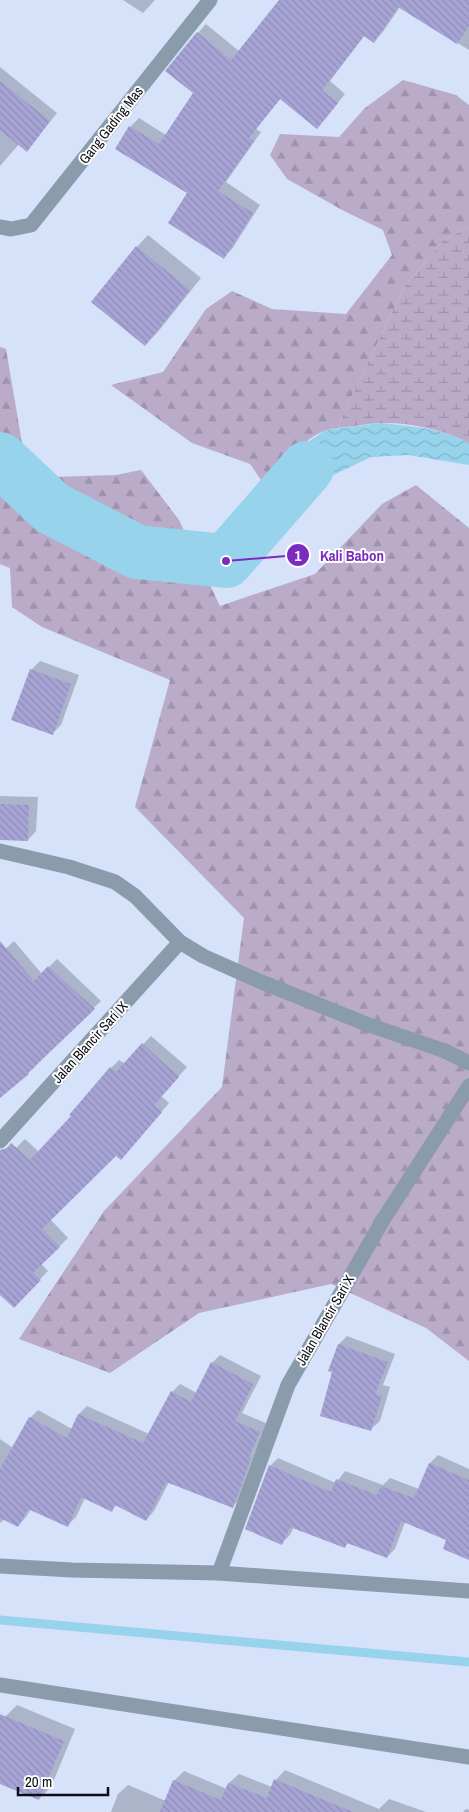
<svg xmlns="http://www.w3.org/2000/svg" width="469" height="1812" font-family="'Archivo Narrow',sans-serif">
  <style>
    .forest { fill: url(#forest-firs) }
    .wetland { fill: url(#wetland-marsh) }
    .water { fill: url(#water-waves) }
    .shadow { fill: #0003 }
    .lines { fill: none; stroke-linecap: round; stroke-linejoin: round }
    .stream { stroke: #97d4ec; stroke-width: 9 }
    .river { stroke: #97d4ec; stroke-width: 54 }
    .building { fill: url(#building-back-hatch) }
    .minor { stroke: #8a9cac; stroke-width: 15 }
    .tertiary { stroke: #8a9cac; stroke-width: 15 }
    .labels { text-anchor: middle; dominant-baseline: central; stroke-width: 4; stroke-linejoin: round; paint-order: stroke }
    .street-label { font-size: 14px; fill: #0a0d15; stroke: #fff }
    .leader { fill: none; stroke: #7b2cbf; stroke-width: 2 }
    .callout-dot { fill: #7b2cbf; stroke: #fff; stroke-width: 2 }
    .mark-label { font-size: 15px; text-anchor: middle; font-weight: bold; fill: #fff }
    .callout-label { font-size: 15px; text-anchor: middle; font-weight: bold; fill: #7b2cbf; stroke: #fff; stroke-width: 4; stroke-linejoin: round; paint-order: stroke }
  </style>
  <defs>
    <pattern id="forest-firs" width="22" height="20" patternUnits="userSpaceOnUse" patternTransform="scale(1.25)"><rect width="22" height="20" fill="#baabc9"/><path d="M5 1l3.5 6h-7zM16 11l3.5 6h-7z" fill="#9f92ac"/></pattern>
    <pattern id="wetland-marsh" width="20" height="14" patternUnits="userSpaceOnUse" patternTransform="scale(1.25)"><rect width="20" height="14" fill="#baabc9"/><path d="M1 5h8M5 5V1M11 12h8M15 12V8" fill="none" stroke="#9f92ac"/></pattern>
    <pattern id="water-waves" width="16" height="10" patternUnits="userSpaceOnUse" patternTransform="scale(1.25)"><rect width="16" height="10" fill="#97d4ec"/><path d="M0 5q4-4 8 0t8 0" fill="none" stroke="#81b5ca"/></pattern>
    <pattern id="building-back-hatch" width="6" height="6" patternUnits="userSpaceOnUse" patternTransform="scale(1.25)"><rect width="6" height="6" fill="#a7a4d5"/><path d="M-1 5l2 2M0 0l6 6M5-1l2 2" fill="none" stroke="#8e8cb6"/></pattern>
  </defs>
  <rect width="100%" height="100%" fill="#d6e1fa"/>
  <g class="forest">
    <path d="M403 80 456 95 469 105V227L443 240 404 287 337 428C303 432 286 465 268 490L250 464 192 443 111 385 163 372 206 309 232 291 272 309 346 314 392 255 383 230 344 211 287 179 270 155 280 134 339 137 365 108Z"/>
    <path d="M0 347 6 349 22 443 52 477 116 475 141 470 179 520 220 606 315 574 382 504 416 485 469 528V1361L426 1328 331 1284 199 1313 110 1373 19 1339 104 1211 222 1087 244 918 135 807 170 680 42 627 12 607 10 568 0 564Z"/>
  </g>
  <path class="wetland" d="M469 227V443C443 429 409 422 379 423 365 424 351 427 337 428L404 287 443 240Z"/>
  <path class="water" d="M380 423C411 426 441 428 469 443V465L408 455 371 457 311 486 263 530 256 517 257 506 297 449 326 430Z"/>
  <g class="shadow">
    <path d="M123 0H155L143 13Z"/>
    <path d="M281 0H469V50L400 7 382 33 374 41 365 35 330 81 345 94 325 119 281 98 256 129 261 132 226 182 260 205 232 249 224 257 189 193 130 127 139 118 166 135 195 93 198 33 206 24 240 52Z"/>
    <path d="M0 67 57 113 34 142 19 144 0 166Z"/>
    <path d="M148 235 201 278 157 333 145 345 137 247Z"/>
    <path d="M40 661 79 675 61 725 52 734 31 670Z"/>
    <path d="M0 796 38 797 36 831 28 840 0 839Z"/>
    <path d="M14 941 42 974 57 959 101 1001 34 1064 36 1066 28 1073 0 1096V954Z"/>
    <path d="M151 1036 187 1067 161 1096 169 1103 129 1150 116 1154 50 1219 68 1238 41 1264 48 1271 14 1306 0 1293V1164L25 1139 39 1152 73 1116 111 1068 119 1060 125 1064Z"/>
    <path d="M347 1336 395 1354 383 1385 390 1387 380 1421 371 1429 334 1372 339 1344Z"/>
    <path d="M220 1355 261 1376 242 1413 268 1424 241 1498 233 1506 169 1482 154 1511 146 1520 117 1505 111 1510 85 1498 76 1517 68 1525 31 1509 26 1517 18 1526 5 1519 0 1523V1439L13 1448 30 1418 38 1410 72 1429 79 1414 87 1406 149 1434 172 1392 180 1384 197 1393 212 1363Z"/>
    <path d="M438 1455 469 1469V1559L448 1540 405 1522 395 1549 387 1557 349 1542 345 1546 294 1527 290 1535 282 1543 270 1466 278 1458 336 1483 345 1471 383 1485 390 1478 419 1489 430 1463Z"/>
    <path d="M17 1705 75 1729 51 1787 39 1799 0 1783V1729L5 1717Z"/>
    <path d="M285 1770 379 1809 389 1799 426 1812H111L118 1794 128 1785 166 1801 174 1781 184 1771 227 1789 229 1783 239 1774 272 1787 276 1780Z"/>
    <path d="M466 1809 469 1810V1812H463Z"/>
  </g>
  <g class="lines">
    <path class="stream" d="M0 1620 469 1662"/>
    <path class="river" d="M0 459 52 508 137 552 226 561 307 468"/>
  </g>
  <g class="building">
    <path d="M279 0H469V26L457 44 398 7 374 43 364 36 322 90 338 103 317 129 280 99 249 138 254 141 218 191 253 213 224 259 168 223 187 193 115 149 129 126 159 144 193 93 165 71 197 32 231 60Z"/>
    <path d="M0 81 50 121 27 152 0 130Z"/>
    <path d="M136 246 190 290 145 346 91 302Z"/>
    <path d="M30 669 71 684 53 735 11 720Z"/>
    <path d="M0 804 29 805 28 841 0 840Z"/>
    <path d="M0 941 34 981 48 966 95 1009 28 1073 29 1074 0 1098Z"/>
    <path d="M142 1043 179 1077 154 1105 162 1112 121 1160 116 1156 42 1229 60 1247 33 1273 41 1280 14 1308 0 1295V1150L7 1148 11 1143 30 1160 71 1116 69 1115 110 1067 116 1072Z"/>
    <path d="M338 1344 388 1362 375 1394 382 1396 371 1431 320 1416 332 1372 328 1371Z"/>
    <path d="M211 1362 253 1384 235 1421 260 1432 249 1457 251 1458 233 1508 166 1482 146 1521 115 1505 112 1512 81 1497 68 1527 28 1509 18 1527 0 1518V1469L29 1417 67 1438 78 1414 143 1443 171 1391 191 1402Z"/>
    <path d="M429 1463 469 1480V1560L443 1549 446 1540 401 1521 387 1558 347 1543 345 1548 290 1527 282 1545 245 1529 269 1465 331 1492 336 1479 377 1495 381 1486 414 1498Z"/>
    <path d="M0 1714 64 1741 39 1800 0 1784Z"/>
    <path d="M274 1779 353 1812H160L173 1780 221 1800 228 1783 267 1798Z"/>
  </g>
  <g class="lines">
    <g class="minor">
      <path d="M0 227 11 229 31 225 210 0"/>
      <path d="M0 851 69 867 115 882 135 896 180 942 203 956 259 981 369 1025 445 1051 469 1063"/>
      <path d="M0 1141 180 942"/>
      <path d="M0 1566 72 1570 219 1573 469 1591"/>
      <path d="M219 1573 288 1385 383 1220 469 1086"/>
    </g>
    <path class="tertiary" d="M0 1685 469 1757"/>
  </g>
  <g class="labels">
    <g class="street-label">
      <text transform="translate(111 125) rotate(-52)">Gang Gading Mas</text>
      <text transform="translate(90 1042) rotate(-48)">Jalan Blancir Sari IX</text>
      <text transform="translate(325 1320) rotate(-60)">Jalan Blancir Sari X</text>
    </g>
  </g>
  <path class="leader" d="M226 561L298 555"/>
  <g class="callout-dot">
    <circle cx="226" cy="561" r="5"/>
    <circle cx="298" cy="555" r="12"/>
  </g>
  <g class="mark-label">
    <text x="298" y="561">1</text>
  </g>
  <g class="callout-label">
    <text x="352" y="561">Kali Babon</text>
  </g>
  <path d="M18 1787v8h90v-8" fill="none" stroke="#0a0d15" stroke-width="2.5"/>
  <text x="25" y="1787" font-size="15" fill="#0a0d15" stroke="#ffffff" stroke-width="4" paint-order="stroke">20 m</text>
</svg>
